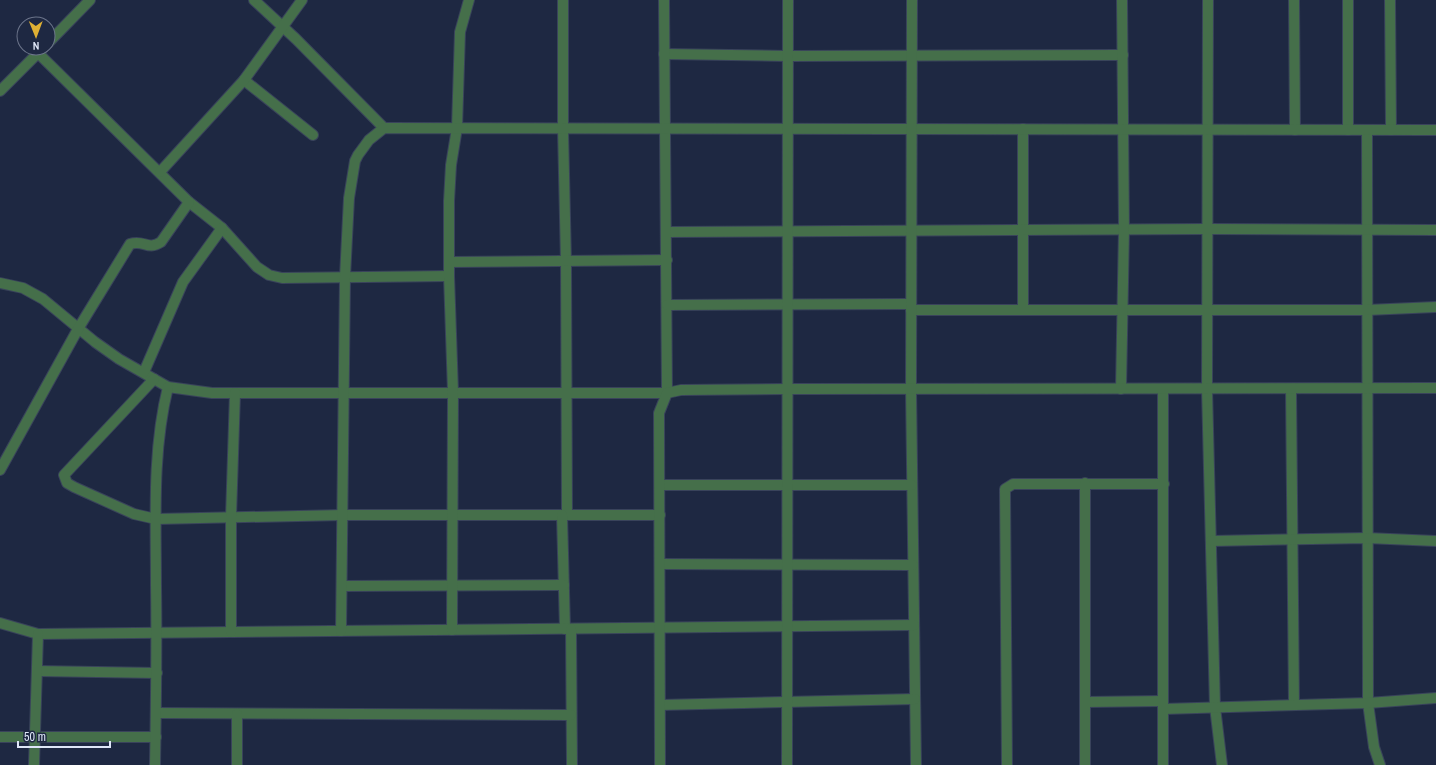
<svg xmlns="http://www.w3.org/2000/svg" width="1436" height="765" font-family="'Archivo Narrow',sans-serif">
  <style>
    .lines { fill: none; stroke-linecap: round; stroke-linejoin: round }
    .minor-casing { stroke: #39435b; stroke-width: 12 }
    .tertiary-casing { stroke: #39435b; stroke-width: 12 }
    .minor { stroke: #456f4a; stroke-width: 10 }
    .tertiary { stroke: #456f4a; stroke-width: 10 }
  </style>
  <rect width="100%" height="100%" fill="#1e2842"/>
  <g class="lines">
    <g class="minor-casing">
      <g id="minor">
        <path d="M254 0 296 39 384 128"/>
        <path d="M563 0V129L566 262 567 515"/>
        <path d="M1208 0 1207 389 1215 707 1222 765"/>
        <path d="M1294 0 1295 130"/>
        <path d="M1348 0V130"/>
        <path d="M1390 0 1391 130"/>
        <path d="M38 53 189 202 222 228 257 267 269 275 282 278 449 276"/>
        <path d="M664 54 788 56 1123 55"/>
        <path d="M244 80 313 135"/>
        <path d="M1023 129V309"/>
        <path d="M1367 130 1368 703 1374 747 1380 765"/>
        <path d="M160 172 244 80 302 0"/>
        <path d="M666 232 1207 229 1436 230"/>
        <path d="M449 262 667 260"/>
        <path d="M0 283 23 288 43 299 95 342 119 359 168 387 212 393H667L664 0"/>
        <path d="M667 305 911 304"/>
        <path d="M911 310H1367L1436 307"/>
        <path d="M144 372 183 282 222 228"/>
        <path d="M154 379 64 475 67 483 74 487 134 514 156 519 343 515H660"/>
        <path d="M911 389 916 765"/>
        <path d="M1121 389 1124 229 1122 0"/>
        <path d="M1291 389 1294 705"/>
        <path d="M0 470 78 329 130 244C144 239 147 251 161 242L189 202"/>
        <path d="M661 485H912"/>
        <path d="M562 515 565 629"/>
        <path d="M1211 541 1367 538 1436 541"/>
        <path d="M660 564 913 565"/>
        <path d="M342 586 564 585"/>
        <path d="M0 623 38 634 914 625"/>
        <path d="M571 629 572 765"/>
        <path d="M452 630 453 392 449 276V201L451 165 457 128 460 32 469 0"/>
        <path d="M341 631 345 277 349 198 355 161 358 155 369 140 384 128 1436 130"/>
        <path d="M231 632V517L235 393"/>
        <path d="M37 671 157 673"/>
        <path d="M1085 702 1163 701"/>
        <path d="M660 705 915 699"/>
        <path d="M1163 709 1368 703 1436 698"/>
        <path d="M156 713 571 715"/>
        <path d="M237 714V765"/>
        <path d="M0 737H156"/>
        <path d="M34 765 38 634"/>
        <path d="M155 765C156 705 157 646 156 586 156 520 152 451 168 387"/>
        <path d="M787 765 788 0"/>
        <path d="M1007 765 1005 489 1013 484H1164"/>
        <path d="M1085 765V483"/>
        <path d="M1163 765V389"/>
      </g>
    </g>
    <g class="tertiary-casing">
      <g id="tertiary">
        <path d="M48 43 90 0"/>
        <path d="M0 91 43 48"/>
        <path d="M911 389 912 0"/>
        <path d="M660 765 659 413 667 393 681 390 787 389 1436 388"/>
      </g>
    </g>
    <use href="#minor" class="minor"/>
    <use href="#tertiary" class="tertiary"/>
  </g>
  <g transform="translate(36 36) rotate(179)"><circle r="19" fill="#1e2842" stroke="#6b748a"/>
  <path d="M0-3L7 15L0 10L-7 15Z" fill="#dfb034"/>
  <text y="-6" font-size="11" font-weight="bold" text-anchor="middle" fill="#dee6f7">N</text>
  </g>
  <path d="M18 741v6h92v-6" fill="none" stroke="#dee6f7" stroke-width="2"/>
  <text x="24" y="741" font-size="12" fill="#dee6f7" stroke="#1e2842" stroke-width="3" paint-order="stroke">50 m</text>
</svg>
